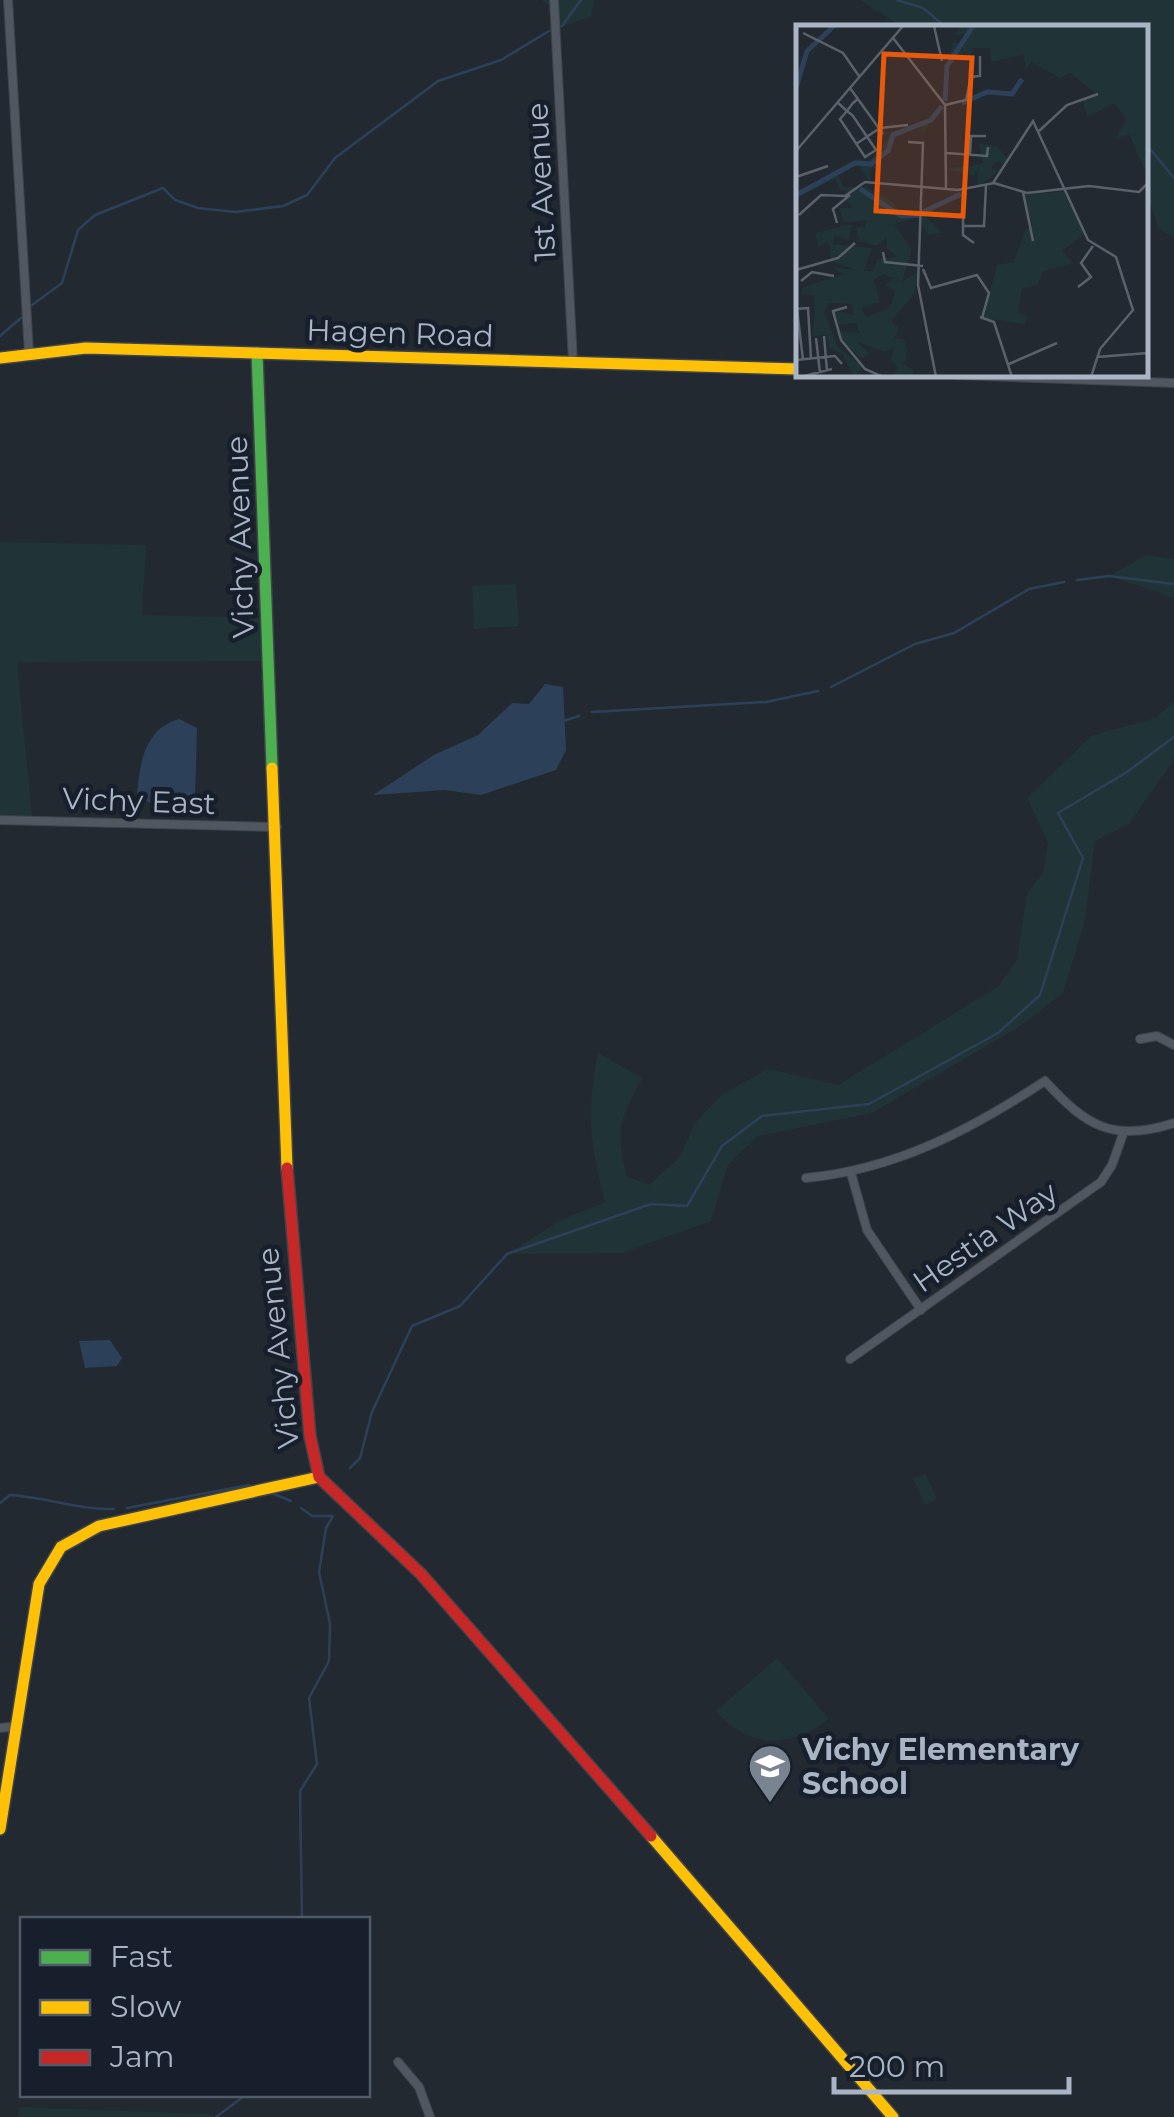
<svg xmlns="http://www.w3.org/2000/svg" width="1174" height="2117" font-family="Montserrat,sans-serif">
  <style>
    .green { fill: #203336 }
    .water { fill: #2c4159 }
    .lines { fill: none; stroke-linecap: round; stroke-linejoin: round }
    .stream { stroke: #2c4159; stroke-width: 2.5 }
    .street-casing { stroke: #3f444a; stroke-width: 10 }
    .fast-casing { stroke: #3f444a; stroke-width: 14 }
    .slow-casing { stroke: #3f444a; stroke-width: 14 }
    .jam-casing { stroke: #3f444a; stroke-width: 14 }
    .street { stroke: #515760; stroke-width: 8 }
    .fast { stroke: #4caf50; stroke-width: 11 }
    .slow { stroke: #ffc107; stroke-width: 11 }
    .jam { stroke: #c62828; stroke-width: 11 }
    .labels { text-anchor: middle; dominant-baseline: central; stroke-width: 9; stroke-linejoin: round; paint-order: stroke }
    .street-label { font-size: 30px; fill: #a9b5c4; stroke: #161f2b }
    .poi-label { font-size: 30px; font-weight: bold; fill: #a9b5c4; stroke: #161f2b; text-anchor: start }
    .inset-river { fill: none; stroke: #2c4159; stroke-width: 5 }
    .inset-road { fill: none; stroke: #59616b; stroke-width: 2.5 }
    .view { fill: #e8590c; fill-opacity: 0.15; stroke: #e8590c; stroke-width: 5 }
    .inset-edge { fill: none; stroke: #a9b5c4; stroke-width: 5 }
  </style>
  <rect width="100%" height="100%" fill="#232930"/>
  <g class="green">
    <path d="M541 0H594L591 17 562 26 554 8Z"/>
    <path d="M860 0H1174V238L1159 229 1147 194 1146 28 902 27Z"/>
    <path d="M0 542 146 545 142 615 266 618 264 661 17 662 32 816 0 817Z"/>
    <path d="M1147 555 1174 559V598L1109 576Z"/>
    <path d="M516 584 519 626 474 629 472 586Z"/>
    <path d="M1174 702V759L1129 824 1095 841 1085 920 1063 993 1019 1027 872 1113 758 1136 728 1165 711 1221 622 1253 507 1254 561 1220 605 1202C590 1145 586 1112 598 1053L643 1078C619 1119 615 1131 627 1176L649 1185 680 1157 695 1123 722 1094 768 1069 838 1085 999 986 1017 960 1027 893 1043 873 1048 843 1027 798 1091 736 1155 718Z"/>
    <path d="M925 1473 937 1499 925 1505 913 1479Z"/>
    <path d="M777 1658 829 1719C790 1748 749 1750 716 1711Z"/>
    <path d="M19 2107 208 2114 216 2117H18Z"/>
  </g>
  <g class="water">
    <path d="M545 684 563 687 566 750 556 770 481 795 445 790 373 795 434 755 478 735 512 703 529 704Z"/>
    <path d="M179 719 197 728 195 799 192 805C170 808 154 810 137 794 140 763 144 729 179 719Z"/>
    <path d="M110 1340 122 1358 117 1366 85 1368 79 1341Z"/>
  </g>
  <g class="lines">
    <g class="stream">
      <path d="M897 0 923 8 947 28"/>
      <path d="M562 26 581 0"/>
      <path d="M1146 144 1174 178"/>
      <path d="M32 305 62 283 78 230 95 215 163 188 175 200 198 208 235 212 283 206 307 195 335 158 438 81 501 60 549 31"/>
      <path d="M0 336 21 318"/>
      <path d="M1077 580 1109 576 1174 584"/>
      <path d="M831 687 915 644 954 633 1029 589 1064 582"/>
      <path d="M592 712 766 702 818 691"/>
      <path d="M563 721 579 716"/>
      <path d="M350 1468 360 1458 372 1412 412 1326 460 1306 507 1254 651 1204 687 1206 722 1146 762 1116 869 1104 998 1033 1040 995 1083 858 1058 813 1127 772 1174 737"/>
      <path d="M269 1492 291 1501"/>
      <path d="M0 1503 10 1495C46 1497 78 1510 114 1509"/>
      <path d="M127 1508 249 1485"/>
      <path d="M301 1508 312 1516H333L326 1528 319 1572 330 1624 329 1661 309 1698 317 1764 300 1791 302 1920"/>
      <path d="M216 2117 247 2094"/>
    </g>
    <g class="street-casing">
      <g id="street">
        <path d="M8 0 29 353"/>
        <path d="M554 0 573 362"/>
        <path d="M957 375 1174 383"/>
        <path d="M0 820 277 827"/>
        <path d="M1140 1039 1157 1036 1174 1045"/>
        <path d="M851 1173 867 1230 921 1310"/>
        <path d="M806 1178C897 1169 970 1130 1045 1081 1086 1126 1113 1143 1174 1123"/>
        <path d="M850 1359 1101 1182 1112 1165 1123 1134"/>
        <path d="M0 1728 18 1726"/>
        <path d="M398 2062 419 2087 430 2117"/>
      </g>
    </g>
    <g class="fast-casing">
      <path id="fast" d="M257 353 272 768"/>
    </g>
    <g class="slow-casing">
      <g id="slow">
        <path d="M0 358 86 348 799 369"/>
        <path d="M272 768 287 1168"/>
        <path d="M0 1829 39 1584 61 1547 99 1526 319 1477"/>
        <path d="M651 1836 893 2117"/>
      </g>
    </g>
    <g class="jam-casing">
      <path id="jam" d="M287 1168 310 1436 319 1477 421 1574 651 1836"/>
    </g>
    <use href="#street" class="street"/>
    <use href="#fast" class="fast"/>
    <use href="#slow" class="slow"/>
    <use href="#jam" class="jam"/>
  </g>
  <defs>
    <g id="school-pin" transform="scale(2.25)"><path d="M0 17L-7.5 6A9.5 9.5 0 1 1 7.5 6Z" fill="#7a8490" stroke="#161f2b"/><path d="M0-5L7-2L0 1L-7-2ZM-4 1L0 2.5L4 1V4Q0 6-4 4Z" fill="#fff"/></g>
  </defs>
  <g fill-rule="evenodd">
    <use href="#school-pin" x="770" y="1766"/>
  </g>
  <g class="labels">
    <g class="street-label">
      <text transform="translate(541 182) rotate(-93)">1st Avenue</text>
      <text transform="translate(400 333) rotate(2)">Hagen Road</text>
      <text transform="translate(240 537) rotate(-92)">Vichy Avenue</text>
      <text transform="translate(139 801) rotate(2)">Vichy East</text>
      <text transform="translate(985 1237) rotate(-35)">Hestia Way</text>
      <text transform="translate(278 1348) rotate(-96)">Vichy Avenue</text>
    </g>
    <g class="poi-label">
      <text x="802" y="1749">Vichy Elementary<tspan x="802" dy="34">School</tspan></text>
    </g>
  </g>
  <g transform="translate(796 25)">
    <rect width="352" height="352" fill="#232930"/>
    <path d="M166 1H352V140L348 144 333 109 319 114 330 95 319 78 291 92 287 76 301 69 274 48 264 53 235 37 230 45 228 29 195 37 194 23H176L174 34 154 29 157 16 164 19 172 9 158 10ZM135 95 127 110 124 100 97 114 94 127 77 138 87 144 76 143 74 157 61 138 42 149 47 162H70L96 176 107 191 126 188 146 208 131 210 123 192 98 199 116 224 106 257 121 247 119 268 95 296 103 303 98 313 108 314 111 325 110 336 103 337 118 345 116 352H95L103 343 95 336 98 321 90 327 60 317 74 328 66 334 45 316 44 306 64 308 59 298 43 300 37 286 58 290 55 279 33 278 28 287 42 322 67 342 58 352 47 330 33 322 31 310 17 311 19 271 6 269V263L48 249 37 242 64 246 34 236 35 222 30 217 23 222 19 208 57 199 52 216 39 210 36 219 76 223 68 246H77L81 234 101 232 90 223 91 212 81 221 63 216 60 202 69 203 71 195 48 198 43 183H57L50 175 54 167 45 165 39 154 4 171 0 169 63 133 71 139 95 110ZM87 249 97 253 90 260 99 266 94 283 70 292 65 283 84 277 78 255ZM183 118 202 122 211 134 208 140 201 136 195 143 202 146 182 162 181 145 178 151 150 144 168 141V130L173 142 187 138ZM272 166 288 209 266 226 277 238 246 247 242 260 226 264 222 287 233 292 228 299 186 293 201 240 218 237 229 205 237 201 226 170Z" fill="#203336" fill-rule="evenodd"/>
    <path class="inset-river" d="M0 63 11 26 38 1M149 76 151 41 177 1M166 78 191 67 216 69 226 54M64 164 105 191 124 190M0 170 59 138 75 139 92 126 97 110 135 95 146 81M127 187 165 169"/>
    <path class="inset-road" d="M138 1 146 36M7 8 47 28 63 51M97 13 149 80 150 164M54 63 87 109M41 77 51 86 56 90 57 91 80 125 69 132 44 94 51 86 57 78 62 74M149 80 170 75 175 52 184 51V31M243 106 271 80 302 69M112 117 127 118 122 260 140 352M60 119 84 103 112 100M0 126 107 1M150 128 191 131 192 122M174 130 175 111H190M0 152 32 141M197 158 237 96 292 215 320 232 337 285 304 324 295 352M167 165V210L178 218M227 167 237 216M3 190 25 170 49 171 69 157 162 165 198 158 231 168 293 161 343 167 353 157M41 198 37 184 54 170M167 201H188L190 160M87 227 89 237 127 241M127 244 135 263 181 250 193 268 186 293M0 245 42 233 59 218M5 256 16 247 38 251M282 262 295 252 285 238 297 221M51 282 37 286 45 315 69 344 87 352M0 284 12 283 15 334M1 284 7 335M184 292 198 297 216 352M28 311 31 346M20 313 24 348M301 332 352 328M0 335 39 331 46 339M213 339 261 318M4 352 36 344"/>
    <path class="view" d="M88 29 176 33 167 191 80 186Z"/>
    <rect width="352" height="352" class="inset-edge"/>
  </g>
  <rect x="20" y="1917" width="350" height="180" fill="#161f2b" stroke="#515b68" stroke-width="2.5"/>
  <rect x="40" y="1950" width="50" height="15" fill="#4caf50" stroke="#515b68" stroke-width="2.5"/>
  <text x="110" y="1967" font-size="30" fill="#a9b5c4">Fast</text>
  <rect x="40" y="2000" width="50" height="15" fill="#ffc107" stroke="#515b68" stroke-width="2.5"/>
  <text x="110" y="2017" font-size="30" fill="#a9b5c4">Slow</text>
  <rect x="40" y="2050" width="50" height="15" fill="#c62828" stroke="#515b68" stroke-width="2.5"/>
  <text x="110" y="2067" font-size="30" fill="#a9b5c4">Jam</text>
  <path d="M834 2077v15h235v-15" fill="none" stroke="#a9b5c4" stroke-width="5"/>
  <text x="849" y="2077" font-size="30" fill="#a9b5c4" stroke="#161f2b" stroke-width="8" paint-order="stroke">200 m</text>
</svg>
